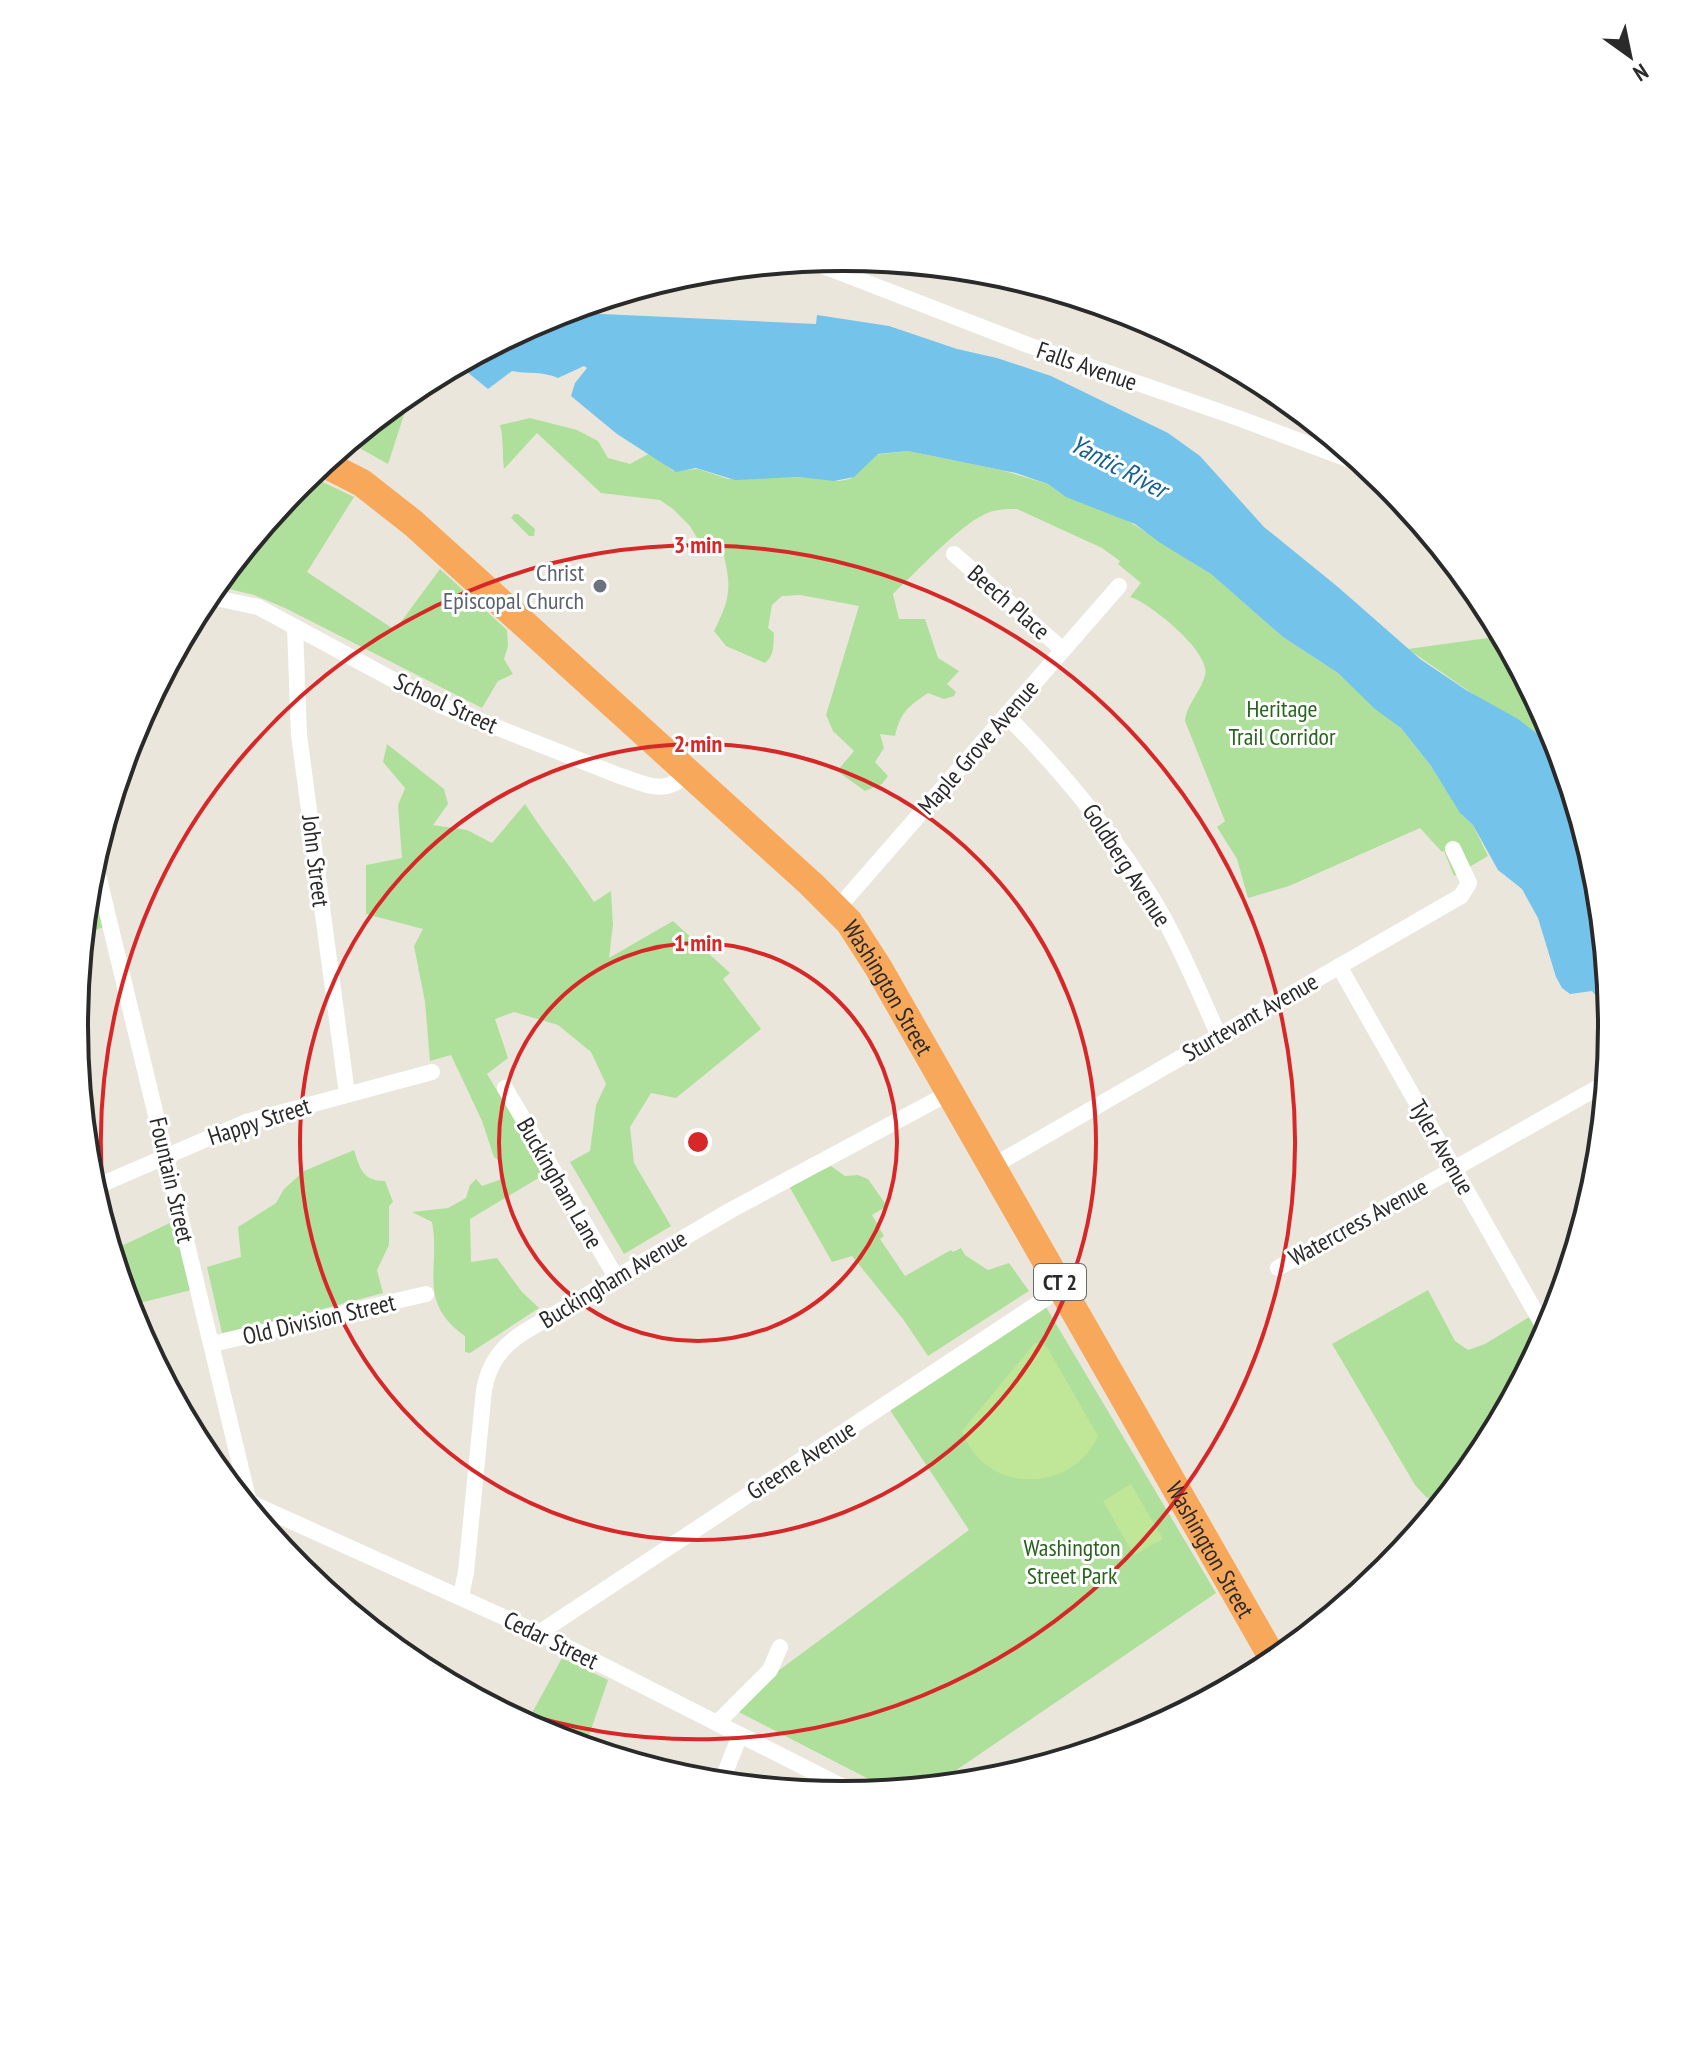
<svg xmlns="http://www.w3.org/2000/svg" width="1686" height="2052" font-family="'PT Sans Narrow',sans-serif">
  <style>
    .green { fill: #aee09b }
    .pitch { fill: #c0e797 }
    .water { fill: #73c3ea }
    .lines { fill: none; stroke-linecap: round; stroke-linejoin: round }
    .street { stroke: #fff; stroke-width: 16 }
    .highway { stroke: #f8a85b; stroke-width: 28 }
    .ring { fill: none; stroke: #d62828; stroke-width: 4 }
    .worship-dot { fill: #6b7280; stroke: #fff; stroke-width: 3 }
    .labels { text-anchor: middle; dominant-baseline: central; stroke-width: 6; stroke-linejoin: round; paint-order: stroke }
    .shield { fill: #fff; stroke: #6a6a6a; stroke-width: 2 }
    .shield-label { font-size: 22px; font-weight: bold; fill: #2a2a2a }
    .street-label { font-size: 24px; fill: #2a2a2a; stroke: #fff }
    .worship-label { font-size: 24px; fill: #5b616d; stroke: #fff; text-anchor: end }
    .park-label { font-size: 24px; fill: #28641d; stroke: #fff }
    .water-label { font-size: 26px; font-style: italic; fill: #136195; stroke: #fff }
    .rim { fill: none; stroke: #2a2a2a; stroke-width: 4 }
    .centre { fill: #d62828; stroke: #fff; stroke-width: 4 }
    .ring-label { font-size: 24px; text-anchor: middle; font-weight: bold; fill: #d62828; stroke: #fff; stroke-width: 6; stroke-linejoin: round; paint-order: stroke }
  </style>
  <rect width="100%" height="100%" fill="#ebe6dc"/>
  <g class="green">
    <path d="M412 390 388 464 349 442Z"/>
    <path d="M530 418 577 430 598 441 608 458 630 464 650 453 673 471 698 469 728 479 804 477 839 481 850 479 875 455 908 451 1001 470 1048 484 1065 496 1122 517 1211 574 1283 637 1338 673 1371 704 1401 728 1431 766 1462 815 1473 825 1488 856 1454 876 1444 851 1442 852 1420 828 1289 886 1248 898 1237 859 1217 827 1225 821 1185 721C1187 703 1201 692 1205 675 1212 653 1149 602 1130 597L1141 583 1118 564 1120 561 1102 548 1017 509C1006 509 996 509 985 514 959 526 916 572 893 594L899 619H925L938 658 959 671 947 684 956 692 954 696 944 699 928 693C908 707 901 711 895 736L880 734 884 748 875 762 888 776 882 784 865 791 837 771 854 751 833 731 826 715 859 606 800 595 782 596 772 605 768 628 774 633C773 644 775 655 765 663L726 646 714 631C730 599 732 588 723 552L707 555 690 526 673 509 660 500 601 493 537 433 504 469C502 453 504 440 500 425Z"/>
    <path d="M308 475 354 497 307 572 395 630 440 569 507 630 508 646 504 659 513 674 498 681 482 708 285 608 254 595 225 588 237 558Z"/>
    <path d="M514 514H518L535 529 534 536H529L511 518Z"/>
    <path d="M1502 636 1554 732 1561 755 1408 649Z"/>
    <path d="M387 744 444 789 448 804 433 825 467 830 492 843 525 804C547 838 572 868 594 902L611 891 613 925 609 958 673 921 730 973 723 979 761 1029 676 1098 651 1093 630 1127 634 1163 671 1226 624 1254 570 1162 590 1151 596 1105 606 1084 591 1052 558 1025 514 1012 495 1019 508 1058 487 1074 547 1173 470 1219 471 1262 497 1258 522 1292 539 1308 470 1353 465 1352V1336C416 1301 441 1269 432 1222L412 1212 448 1208 466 1198 470 1185 476 1179 482 1186 502 1179 501 1162 494 1157 482 1121 451 1055 430 1061 425 1002 414 946 423 929 366 914V865L402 858 398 805 405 788 383 762Z"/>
    <path d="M89 874 104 927 83 934 89 876Z"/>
    <path d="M354 1150C360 1169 363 1181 385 1181L393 1202 389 1206V1245L377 1270 383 1293 289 1318 222 1333 207 1267 241 1257 238 1227 276 1203 284 1189 304 1171Z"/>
    <path d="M831 1166 845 1176 858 1175 868 1179 887 1206 872 1215 884 1236 880 1239 905 1276 951 1250 953 1252 961 1248 965 1255 988 1270 1009 1263 1029 1291 928 1356 903 1319 852 1256 832 1262 789 1186Z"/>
    <path d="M174 1221 191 1290 128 1306 111 1251Z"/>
    <path d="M1428 1290 1455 1341 1468 1350 1485 1344 1531 1316 1544 1339 1482 1454 1446 1498 1437 1502 1426 1497 1415 1485 1332 1344Z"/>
    <path d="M1046 1307 1216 1593 955 1771 940 1785 890 1790 729 1707 969 1530 890 1410Z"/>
    <path d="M562 1658 608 1680 585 1747 548 1736 526 1724Z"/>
  </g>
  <g class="pitch">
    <path d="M1035 1343H1043L1048 1349 1098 1436C1071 1495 984 1494 962 1431Z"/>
    <path d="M1131 1484 1163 1539 1134 1555 1103 1501Z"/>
  </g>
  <path class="water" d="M559 312 816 324 817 315 889 326 957 349 997 358 1051 376 1168 433 1200 456 1264 527 1338 587 1420 659 1466 690 1518 719 1540 736 1561 755 1597 876 1611 1014 1592 991 1570 994 1562 988 1556 977 1538 918 1522 889 1498 870 1473 825 1460 813 1431 766 1401 728 1375 709 1338 673 1283 637 1211 574 1159 542 1135 524 1066 497 1048 484 1016 473 908 451 878 454 854 477 834 481 799 477 735 480 696 468 676 472 617 434 571 396 575 383 587 368 584 366 558 378C542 371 529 374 512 371L488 389 461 367 440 373Z"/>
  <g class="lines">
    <g class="street">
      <path d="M808 260 1028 345 1241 419 1369 467"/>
      <path d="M769 264 783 268 798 261"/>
      <path d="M954 554 1063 650"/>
      <path d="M206 596 258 607 440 705 620 776C649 785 664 796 689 773"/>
      <path d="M295 627 299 735 347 1094"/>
      <path d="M1006 715C1066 775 1118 839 1161 913 1183 952 1200 994 1219 1036"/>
      <path d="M94 858 249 1502"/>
      <path d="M837 909 1119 586"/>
      <path d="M1339 966 1545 1329"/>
      <path d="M505 1088 616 1277"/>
      <path d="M993 1166 1461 896 1469 883 1453 849"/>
      <path d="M93 1188 246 1122 432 1072"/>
      <path d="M1278 1268 1606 1083"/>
      <path d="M212 1344 426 1294"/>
      <path d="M240 1498 539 1633 857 1794"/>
      <path d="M461 1596 466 1572 484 1390C489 1363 501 1347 524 1332L731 1210 951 1092"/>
      <path d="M539 1633 1063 1287"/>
      <path d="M717 1723 770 1670 780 1647"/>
      <path d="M721 1783 740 1735"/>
    </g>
    <path class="highway" id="s1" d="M323 463 362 483 413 523 811 884 849 922 878 967 1275 1662"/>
  </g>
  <g class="ring">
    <circle cx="698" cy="1142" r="199"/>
    <circle cx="698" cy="1142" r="398"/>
    <path d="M110 1246A597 597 0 1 1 465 1692"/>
  </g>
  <circle class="worship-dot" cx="600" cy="586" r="8"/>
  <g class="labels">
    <rect class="shield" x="1034" y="1264" width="52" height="36" rx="6"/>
    <g class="shield-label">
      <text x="1060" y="1282">CT 2</text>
    </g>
    <g class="street-label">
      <text transform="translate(1087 366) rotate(19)">Falls Avenue</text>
      <text transform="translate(1009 602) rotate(41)">Beech Place</text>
      <text transform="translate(446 703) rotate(25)">School Street</text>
      <text transform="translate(978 747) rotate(-49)">Maple Grove Avenue</text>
      <text transform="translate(316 861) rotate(83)">John Street</text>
      <text transform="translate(1127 865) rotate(57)">Goldberg Avenue</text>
      <text stroke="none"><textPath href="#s1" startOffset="776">Washington Street</textPath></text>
      <text transform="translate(1250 1017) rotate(-30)">Sturtevant Avenue</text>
      <text transform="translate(259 1121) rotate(-18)">Happy Street</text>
      <text transform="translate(1442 1147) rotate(60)">Tyler Avenue</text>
      <text transform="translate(172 1180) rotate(77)">Fountain Street</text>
      <text transform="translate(560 1183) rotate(60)">Buckingham Lane</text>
      <text transform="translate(1358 1222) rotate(-29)">Watercress Avenue</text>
      <text transform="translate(613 1279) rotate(-31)">Buckingham Avenue</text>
      <text transform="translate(319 1319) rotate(-13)">Old Division Street</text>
      <text transform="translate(801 1460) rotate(-33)">Greene Avenue</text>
      <text stroke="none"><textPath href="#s1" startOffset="1424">Washington Street</textPath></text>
      <text transform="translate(551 1640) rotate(26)">Cedar Street</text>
    </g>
    <g class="worship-label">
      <text x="584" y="572">Christ<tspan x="584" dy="28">Episcopal Church</tspan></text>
    </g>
    <g class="park-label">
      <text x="1282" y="708">Heritage<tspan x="1282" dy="28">Trail Corridor</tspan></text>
      <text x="1072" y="1547">Washington<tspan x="1072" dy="28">Street Park</tspan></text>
    </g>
    <g class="water-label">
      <text transform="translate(1119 466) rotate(28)">Yantic River</text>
    </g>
  </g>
  <path d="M0 0H1686V2052H0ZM88 1026a755 755 0 1 1 1510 0a755 755 0 1 1-1510 0Z" fill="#fff" fill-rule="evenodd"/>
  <path class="rim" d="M88 1026a755 755 0 1 1 1510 0a755 755 0 1 1-1510 0Z"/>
  <circle cx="698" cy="1142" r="12" class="centre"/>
  <g class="ring-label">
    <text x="698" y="553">3 min</text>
    <text x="698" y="752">2 min</text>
    <text x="698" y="951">1 min</text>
  </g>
  <g transform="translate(1630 56) rotate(147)" stroke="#ffffff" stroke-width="6" paint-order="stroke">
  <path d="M0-6L14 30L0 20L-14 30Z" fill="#2a2a2a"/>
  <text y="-12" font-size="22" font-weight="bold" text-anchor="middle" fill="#2a2a2a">N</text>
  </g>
</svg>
